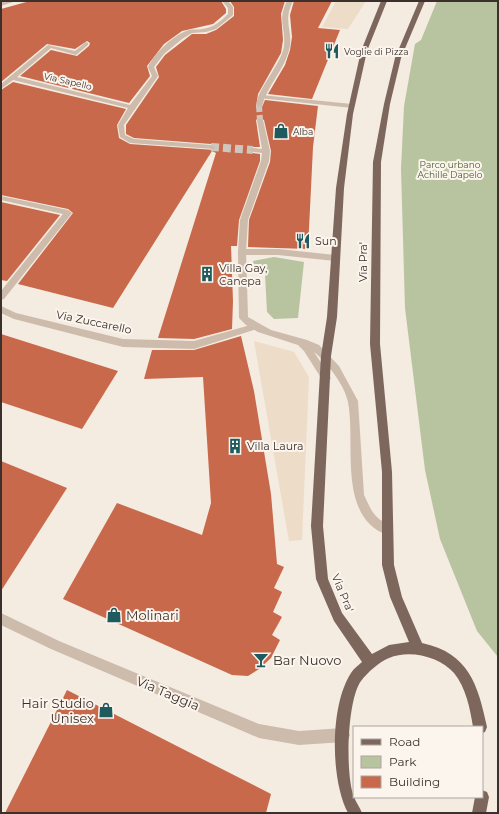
<svg xmlns="http://www.w3.org/2000/svg" width="499" height="814" font-family="Montserrat,sans-serif">
  <style>
    .green { fill: #b8c4a0 }
    .plaza { fill: #ecdcc8 }
    .building { fill: #c8694b }
    .lines { fill: none; stroke-linecap: round; stroke-linejoin: round }
    .minor-tunnel-far1 { stroke: #cfc6bd; stroke-width: 6; stroke-dasharray: 6 3; stroke-linecap: butt }
    .minor-tunnel { stroke: #cfc6bd; stroke-width: 8; stroke-dasharray: 8 4; stroke-linecap: butt }
    .pedestrian { fill: #cdbbac; fill-rule: evenodd }
    .minor { fill: #cdbbac; fill-rule: evenodd }
    .primary { fill: #7d675c; fill-rule: evenodd }
    .labels { text-anchor: middle; dominant-baseline: central; stroke-width: 4; stroke-linejoin: round; paint-order: stroke }
    .far-poi-label { font-size: 9px; fill: #3b302b; stroke: #fbf5ee; text-anchor: start }
    .far-street-label { font-size: 9px; fill: #3b302b; stroke: #fbf5ee }
    .far-park-label { font-size: 9px; fill: #4a5a2e; stroke: #fbf5ee }
    .poi-label { font-size: 11px; fill: #3b302b; stroke: #fbf5ee; text-anchor: start }
    .street-label { font-size: 11px; fill: #3b302b; stroke: #fbf5ee }
    .near-poi-label { font-size: 13px; fill: #3b302b; stroke: #fbf5ee; text-anchor: start }
    .near-street-label { font-size: 13px; fill: #3b302b; stroke: #fbf5ee }
  </style>
  <rect width="100%" height="100%" fill="#f4ebe1"/>
  <g class="green">
    <path d="M437 1H498V657L477 631 440 539 425 470 405 308 401 169 404 106 415 44 421 40Z"/>
    <path d="M274 257 304 262 298 318 274 319 267 312 265 274 255 272 253 261Z"/>
  </g>
  <g class="plaza">
    <path d="M336 1H366L348 29 322 27Z"/>
    <path d="M254 341 294 352 309 377 302 540 289 541Z"/>
  </g>
  <g class="building">
    <path d="M30 1H221L226 9V13L213 24 182 31 164 44 147 66 150 76 129 103 20 76 51 50 77 56 89 46 90 43 87 41 75 49 47 44 1 82V9Z"/>
    <path d="M230 1H285L281 14 283 40 281 53 258 94 256 107 257 108 262 107 265 100 318 106 313 147 308 249 248 247 249 220 270 162 271 151 264 120 259 117 256 120 260 147H252L248 151 253 153 260 154V161L239 220 237 246H231L233 301 232 329 194 339 158 338 216 153 212 151 113 308 18 284 73 213 68 209 1 195V90L13 82 126 109 117 125 119 138 130 144 215 150 216 147 211 144 134 138 126 134V125L159 77 156 67 165 55 192 34H206L216 30 234 16V7Z"/>
    <path d="M294 1H332L318 28 340 30 312 99 268 94 285 65 290 50 292 37 290 15Z"/>
    <path d="M1 202 60 215 7 281 1 280Z"/>
    <path d="M1 334 118 371 82 429 1 402Z"/>
    <path d="M241 336 254 391 271 494 277 564 284 567 274 588 282 592 273 612 282 617 272 635 280 640 271 658 259 669 248 676 232 675 63 599 117 503 202 535 211 503 203 377 144 379 152 350H194Z"/>
    <path d="M1 461 67 488 1 591Z"/>
    <path d="M67 690 271 794 266 813H5Z"/>
  </g>
  <g class="lines">
    <path class="minor-tunnel-far1" d="M259 106 260 120"/>
    <path class="minor-tunnel" d="M211 147 253 150"/>
    <g class="pedestrian">
      <path d="M261 95 352 104 355 106 352 108 259 98V96Z"/>
      <path d="M242 249H278L335 255 339 258 335 261 278 255H242L238 252Z"/>
      <path d="M254 324 259 327 257 329 194 349 123 347 118 343 123 339 194 341Z"/>
    </g>
    <g class="minor">
      <path d="M6 1H16L1 6V2Z"/>
      <path d="M222 1H228L233 7V15L216 29 206 32 192 33 182 39 164 54 154 67 158 76 124 125 125 135 134 139 211 145 215 147 214 149 130 143 120 137 118 125 128 108 13 80 1 89V84L48 45 75 51 86 42 88 43V45L76 55 51 48 17 77 130 105 152 76 148 67C155 53 173 35 189 30 193 29 198 30 202 29 213 28 221 21 228 14V8Z"/>
      <path d="M287 1H293C282 23 294 31 289 50 284 70 267 86 262 106L257 107C253 94 282 64 284 46 286 28 277 21 287 1Z"/>
      <path d="M260 118 263 120 270 151 269 161 248 220 246 252 248 317 271 330 307 340 319 345 339 366 358 401 364 495C368 503 371 512 378 518 383 523 390 523 393 530L391 534 387 535C337 516 356 444 348 402 345 386 327 362 314 352L331 378 329 381H323L304 351 298 345 258 332 246 325 239 318 238 252 240 220 261 161 262 153 253 152 249 150 253 148 262 149 257 120Z"/>
      <path d="M1 196 68 210 72 213 4 299 1 300V291L63 214 1 200Z"/>
      <path d="M1 306 16 313 123 339 128 343 123 347 14 319 1 313Z"/>
      <path d="M1 613 59 641 259 724 299 731 343 728 348 730 350 735 348 740 343 742 299 745 259 738 51 649 1 625Z"/>
    </g>
    <g class="primary">
      <path d="M381 1H387L367 51 353 114 344 188 337 317 331 356 323 526 328 579 342 613 372 654 389 645 409 642 390 597 382 565V472L370 344 373 162 384 104 395 58 419 1H425L401 58 390 104 381 162 380 344 392 472 394 565 402 597 422 643C469 653 478 685 487 727L485 732 482 733V727H473C470 708 466 688 454 673 440 657 410 649 389 658 379 662 368 672 361 681 347 700 345 775 354 797 356 802 360 808 362 813H348C330 779 330 705 351 673 354 668 359 665 362 662L334 621 316 579 311 526 321 356 327 317 336 188 347 114 361 51Z"/>
      <path d="M482 790 487 792 489 797 486 813H472L475 797H482Z"/>
    </g>
  </g>
  <defs>
    <g id="restaurant-bare" transform="scale(1.2)"><path d="M-5-6h1v4h1v-4h1v4h1v-4h1v5L-1.5 .5V6h-2V.5L-5-1ZM5-6V6H3V1.5H1.5Q1.5-4 5-6Z" fill="#1f5a5e" stroke="#fbf5ee" stroke-width="2.5" paint-order="stroke"/></g>
    <g id="shop-bare" transform="scale(1.2)"><path d="M-5-2.5h2.3a2.7 3.5 0 0 1 5.4 0H5L5.5 6h-11ZM-1.5-2.5h3a1.5 2.3 0 0 0-3 0Z" fill="#1f5a5e" stroke="#fbf5ee" stroke-width="2.5" paint-order="stroke"/></g>
    <g id="building-bare" transform="scale(1.2)"><path d="M-4-6H4V6H1V3H-1V6H-4ZM-2.5-4.3h1.7v1.8h-1.7ZM.8-4.3h1.7v1.8H.8ZM-2.5-1h1.7V.8h-1.7ZM.8-1h1.7V.8H.8Z" fill="#1f5a5e" stroke="#fbf5ee" stroke-width="2.5" paint-order="stroke"/></g>
    <g id="bar-bare" transform="scale(1.2)"><path d="M-6-5H6L.8 .8V4.5H3.5V6h-7V4.5H-.8V.8Z" fill="#1f5a5e" stroke="#fbf5ee" stroke-width="2.5" paint-order="stroke"/></g>
  </defs>
  <g fill-rule="evenodd">
    <use href="#restaurant-bare" x="332" y="51"/>
    <use href="#shop-bare" x="281" y="131"/>
    <use href="#restaurant-bare" x="303" y="241"/>
    <use href="#building-bare" x="207" y="274"/>
    <use href="#building-bare" x="235" y="446"/>
    <use href="#shop-bare" x="114" y="615"/>
    <use href="#bar-bare" x="261" y="660"/>
    <use href="#shop-bare" x="106" y="710"/>
  </g>
  <g class="labels">
    <g class="far-poi-label">
      <text x="344" y="51">Voglie di Pizza</text>
      <text x="293" y="131">Alba</text>
    </g>
    <g class="far-street-label">
      <text transform="translate(68 81) rotate(13)">Via Sapello</text>
    </g>
    <g class="far-park-label">
      <text x="450" y="164">Parco urbano<tspan x="450" dy="10">Achille Dapelo</tspan></text>
    </g>
    <g class="poi-label">
      <text x="315" y="241">Sun</text>
      <text x="219" y="268">Villa Gay,<tspan x="219" dy="13">Canepa</tspan></text>
      <text x="247" y="446">Villa Laura</text>
    </g>
    <g class="street-label">
      <text transform="translate(363 262) rotate(-90)">Via Pra'</text>
      <text transform="translate(94 322) rotate(12)">Via Zuccarello</text>
      <text transform="translate(343 593) rotate(67)">Via Pra'</text>
    </g>
    <g class="near-poi-label">
      <text x="126" y="615">Molinari</text>
      <text x="273" y="660">Bar Nuovo</text>
      <text x="94" y="703" text-anchor="end">Hair Studio<tspan x="94" dy="15">Unisex</tspan></text>
    </g>
    <g class="near-street-label">
      <text transform="translate(168 693) rotate(23)">Via Taggia</text>
    </g>
  </g>
  <rect width="499" height="814" fill="none" stroke="#3b302b" stroke-width="4"/>
  <rect x="353" y="726" width="130" height="72" fill="#fbf5ee" stroke="#aea6a0"/>
  <rect x="361" y="739" width="20" height="6" fill="#7d675c" stroke="#aea6a0"/>
  <text x="389" y="746" font-size="12" fill="#3b302b">Road</text>
  <rect x="361" y="756" width="20" height="12" fill="#b8c4a0" stroke="#aea6a0"/>
  <text x="389" y="766" font-size="12" fill="#3b302b">Park</text>
  <rect x="361" y="776" width="20" height="12" fill="#c8694b" stroke="#aea6a0"/>
  <text x="389" y="786" font-size="12" fill="#3b302b">Building</text>
</svg>
